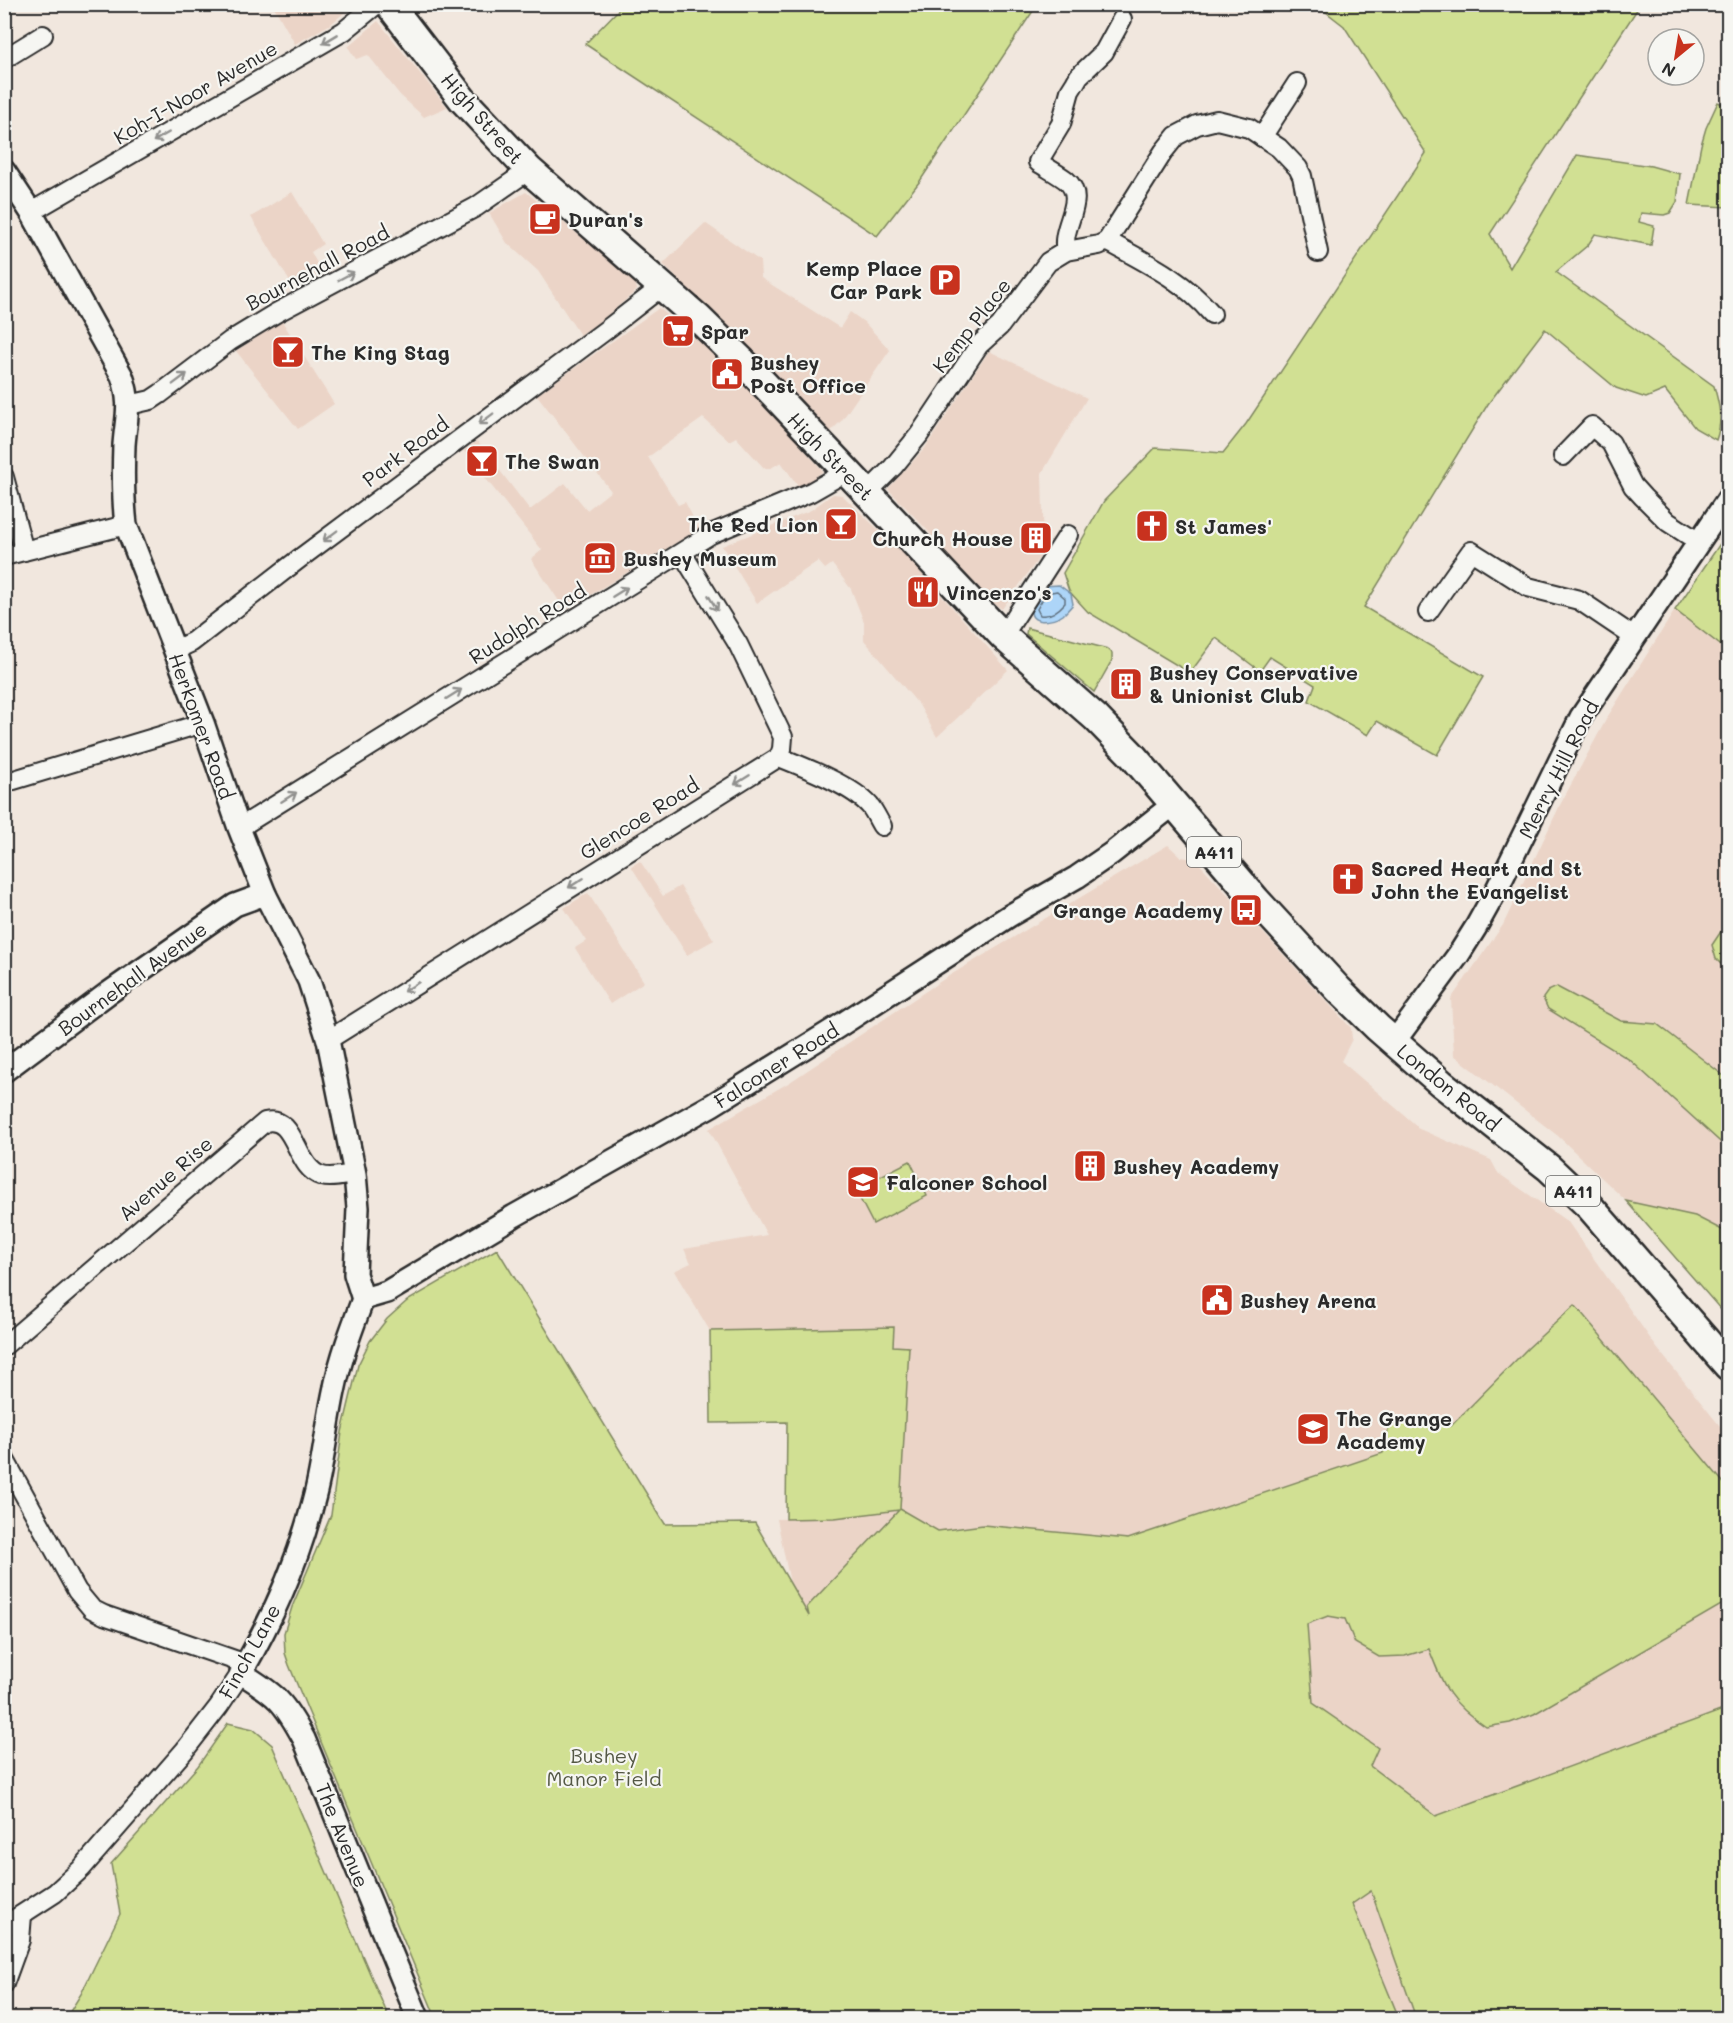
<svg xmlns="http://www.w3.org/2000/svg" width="1733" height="2023" font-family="Mali,sans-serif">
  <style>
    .built { fill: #ebd4c7 }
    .green { fill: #d1e093; stroke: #7e865f; stroke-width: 1.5 }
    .water { fill: #add5f8; stroke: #7991a6; stroke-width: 1.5 }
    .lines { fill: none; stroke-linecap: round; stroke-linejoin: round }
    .shore { stroke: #5f6f7d; stroke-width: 1.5 }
    .minor-casing { stroke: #2b2b2b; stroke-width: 22 }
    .tertiary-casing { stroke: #2b2b2b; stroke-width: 26 }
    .primary-casing { stroke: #2b2b2b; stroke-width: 32 }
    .minor { stroke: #f6f6f2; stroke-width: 18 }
    .tertiary { stroke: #f6f6f2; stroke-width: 21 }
    .primary { stroke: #f6f6f2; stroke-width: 27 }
    .oneway { stroke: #90908e }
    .labels { text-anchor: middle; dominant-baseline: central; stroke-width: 4.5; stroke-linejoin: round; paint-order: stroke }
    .shield { fill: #f6f6f2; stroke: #686867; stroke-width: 1.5 }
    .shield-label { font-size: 18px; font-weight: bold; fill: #2b2b2b }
    .street-label { font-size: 20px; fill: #2b2b2b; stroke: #f6f6f2 }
    .poi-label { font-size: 20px; font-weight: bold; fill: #2b2b2b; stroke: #f6f6f2; text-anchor: start }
    .park-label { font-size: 20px; fill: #545845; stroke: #f6f6f2 }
  </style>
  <rect width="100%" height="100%" fill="#f1e7de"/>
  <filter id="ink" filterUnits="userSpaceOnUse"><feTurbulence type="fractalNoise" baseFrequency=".0167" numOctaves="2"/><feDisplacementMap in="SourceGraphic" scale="12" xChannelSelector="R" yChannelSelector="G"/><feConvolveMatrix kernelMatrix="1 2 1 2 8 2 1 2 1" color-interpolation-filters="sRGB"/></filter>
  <g filter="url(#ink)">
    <g class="built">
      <path d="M273 5H353L331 24 295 44Z"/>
      <path d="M378 21 399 47 447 107 424 117 400 95 368 55 356 59 348 47Z"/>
      <path d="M292 192 323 244 311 252 322 273 293 287 251 217Z"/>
      <path d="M526 192 635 281 637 290 602 320 580 335 538 271 507 243 489 213Z"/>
      <path d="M705 223 760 261 761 278 840 328 850 312 864 322 890 350 842 420 830 432 663 264Z"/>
      <path d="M659 308 739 375 823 471 809 482 798 486 781 462 771 468H764L736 437 729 441 703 418 648 457 678 505 685 502 699 529 565 610 531 559 542 550 464 451 477 441 530 510 565 483 587 510 611 491 537 395Z"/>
      <path d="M282 321 334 404 298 429 236 351Z"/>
      <path d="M989 351 1087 398 1042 473 1044 551 1002 609 975 590 928 531 888 489 925 448Z"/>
      <path d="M833 494 842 495 907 557 1008 670 937 737 919 705 864 640V622L851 589 832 564 825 569 818 561 757 603 722 546 811 510Z"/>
      <path d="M1675 610 1728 651V921L1723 930 1728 935V1309L1722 1311 1626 1201 1558 1136 1454 1055 1451 999 1503 925 1560 805 1608 716Z"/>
      <path d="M1168 845 1181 857 1195 859 1351 1028 1352 1039 1341 1061 1417 1126V1128L1491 1160 1498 1173 1568 1222 1657 1348 1728 1436V2018H1399L1352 1903 820 1730 777 1519 835 1518 893 1346 894 1328 711 1423 710 1331 674 1271 691 1263 684 1249 767 1235 709 1129 790 1082 947 977Z"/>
      <path d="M640 861 663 896 680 886 714 940 687 955 631 866Z"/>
      <path d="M588 893 644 982 610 1004 575 948 586 941 564 908Z"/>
    </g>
    <g class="green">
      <path d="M623 5V4L1037 5 920 181 877 236 585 44Z"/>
      <path d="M1317 5H1640L1490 234 1510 268 1577 155 1651 166 1680 174 1677 202 1670 213 1664 215 1641 213 1639 222 1654 226 1651 245 1595 234 1588 245 1556 272 1714 386C1720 407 1723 420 1716 440L1695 428 1665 390 1646 398 1616 388 1545 329 1488 404 1364 607 1483 677 1437 755 1377 721 1368 735 1309 701 1315 685 1270 657 1260 671 1216 638 1190 673 1088 612 1069 591 1063 573 1104 501 1155 448 1223 453 1246 424 1426 153 1344 26Z"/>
      <path d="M1728 90V207L1689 205 1701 145 1706 128 1718 102 1722 104Z"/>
      <path d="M1728 532V651L1675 610Z"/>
      <path d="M1027 628 1108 649 1112 653V660L1094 692 1026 634Z"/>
      <path d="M1728 921V971L1716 959 1712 945Z"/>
      <path d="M1557 987 1621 1021 1657 1024 1728 1079V1149L1630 1060 1548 1009 1543 998 1548 991Z"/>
      <path d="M910 1161 927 1196 873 1224 855 1189Z"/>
      <path d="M1626 1201 1695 1216 1728 1233V1309L1722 1311Z"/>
      <path d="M497 1249 665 1524 755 1523 809 1616 807 1607 899 1510 835 1518 786 1519 787 1422 711 1423 710 1331 894 1327 893 1346 909 1347 900 1509 938 1531 983 1525 1128 1539 1383 1453 1390 1420 1451 1426 1528 1348 1575 1305 1728 1488V1597L1723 1604 1534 1714 1510 1723 1486 1727C1450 1703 1444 1688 1429 1649L1405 1656 1379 1657 1355 1643 1345 1619 1328 1616 1307 1624 1313 1703 1378 1748 1370 1766 1436 1816 1728 1708V2018H1416L1371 1891 1352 1904 1399 2018H436L289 1665 285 1653 284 1633 292 1607 331 1515 342 1432 358 1365 370 1341 387 1319 407 1301Z"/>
      <path d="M228 1723 253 1729 272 1745 389 2018H66L81 1994 120 1914 111 1864 198 1766Z"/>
    </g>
    <path class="water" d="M1059 585 1071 594 1073 604C1070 608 1066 612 1063 615 1054 622 1026 626 1032 607 1034 600 1040 592 1043 586Z"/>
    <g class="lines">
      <path class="shore" d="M1057 591 1065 598V603C1058 611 1050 617 1040 615L1037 609 1046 593Z"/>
      <g class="minor-casing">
        <g id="minor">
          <path d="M4 59 43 35"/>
          <path d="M1262 137 1297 83"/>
          <path d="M31 212 344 31 377 4"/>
          <path d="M1107 241C1147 263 1182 279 1212 314"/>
          <path d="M1066 251C1059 227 1089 199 1066 180 1058 174 1047 168 1038 162L1061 124 1070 91 1075 83 1079 76 1104 52 1122 19"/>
          <path d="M129 405 151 400 160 394 230 341 276 313 476 207 529 170"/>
          <path d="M1563 456 1592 426 1611 443 1633 486 1643 497 1668 522 1699 542"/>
          <path d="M4 477 24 551"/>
          <path d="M867 493 893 467 919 435 979 345 1000 326 1048 262 1066 251 1099 245 1107 241 1164 151 1176 136 1197 125 1217 120 1249 128 1279 148 1298 168 1302 176 1318 252"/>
          <path d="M4 556 126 525"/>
          <path d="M1428 612 1471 551 1528 587 1579 600 1634 637"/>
          <path d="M1003 636 1068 535"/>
          <path d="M175 650 192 642 299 559 610 327 651 295 660 284"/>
          <path d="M779 757C804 767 853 786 870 806 875 812 878 820 882 826"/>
          <path d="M4 783 203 723"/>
          <path d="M239 828 711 534 811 492 846 472"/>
          <path d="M328 1040 779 757 782 749 783 737 738 644 682 553"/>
          <path d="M4 1346 265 1122C297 1114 294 1168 322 1176 332 1179 344 1175 355 1174"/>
          <path d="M4 1458 77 1591 92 1609 104 1615 246 1664"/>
          <path d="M4 1926 55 1893 81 1869 184 1751 219 1706 241 1673"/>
          <path d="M4 1984 20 1940 22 1915"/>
        </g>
      </g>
      <g class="tertiary-casing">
        <g id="tertiary">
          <path d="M4 171 31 212 122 376C132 405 126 417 124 445 123 472 123 499 126 525L203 723 239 828 265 894 309 981 328 1040 355 1174 358 1208 355 1274 363 1299"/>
          <path d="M1394 1042 1459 954 1476 927 1496 891 1581 717 1728 499"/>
          <path d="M4 1071 107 994 235 905 265 894"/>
          <path d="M363 1299 387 1292 514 1216 712 1105 836 1028 1009 916 1077 877 1112 853 1174 804"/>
          <path d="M363 1299C352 1328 341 1357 335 1387 327 1422 324 1460 315 1495 300 1557 273 1618 241 1673 277 1695 284 1702 304 1739L418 2018"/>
        </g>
      </g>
      <g class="primary-casing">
        <path id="primary" d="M389 4 463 100 529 170 698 318 747 366 1003 636 1096 718 1132 755 1256 900 1339 990 1378 1028 1441 1083 1549 1168 1590 1207 1728 1366"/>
      </g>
      <use href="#minor" class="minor"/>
      <use href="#tertiary" class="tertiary"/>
      <use href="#primary" class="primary"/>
    </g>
    <defs><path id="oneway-shaft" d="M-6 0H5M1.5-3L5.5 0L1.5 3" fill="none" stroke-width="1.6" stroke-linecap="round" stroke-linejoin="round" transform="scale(1.5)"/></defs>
    <g class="oneway">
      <use href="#oneway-shaft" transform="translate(330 39) rotate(149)"/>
      <use href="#oneway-shaft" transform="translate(161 137) rotate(150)"/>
      <use href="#oneway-shaft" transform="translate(346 276) rotate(-28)"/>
      <use href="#oneway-shaft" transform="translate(180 379) rotate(-37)"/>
      <use href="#oneway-shaft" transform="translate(486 419) rotate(143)"/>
      <use href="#oneway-shaft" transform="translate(330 536) rotate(143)"/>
      <use href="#oneway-shaft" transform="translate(620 592) rotate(-32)"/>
      <use href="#oneway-shaft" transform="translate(713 603) rotate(59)"/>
      <use href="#oneway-shaft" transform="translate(454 694) rotate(-32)"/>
      <use href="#oneway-shaft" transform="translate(742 780) rotate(148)"/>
      <use href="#oneway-shaft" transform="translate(289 797) rotate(-32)"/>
      <use href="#oneway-shaft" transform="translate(576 883) rotate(148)"/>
      <use href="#oneway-shaft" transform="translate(411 987) rotate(148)"/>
    </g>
  </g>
  <defs>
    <g id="cafe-square" transform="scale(1.725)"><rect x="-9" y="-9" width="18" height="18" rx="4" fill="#c8321e" stroke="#f6f6f2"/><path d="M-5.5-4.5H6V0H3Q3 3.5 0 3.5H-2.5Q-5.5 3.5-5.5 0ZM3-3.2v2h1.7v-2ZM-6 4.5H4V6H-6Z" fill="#fff"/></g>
    <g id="parking-square" transform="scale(1.725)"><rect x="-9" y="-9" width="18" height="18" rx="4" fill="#c8321e" stroke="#f6f6f2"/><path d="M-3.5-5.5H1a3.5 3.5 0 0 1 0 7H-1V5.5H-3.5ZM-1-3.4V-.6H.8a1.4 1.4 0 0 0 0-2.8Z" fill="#fff"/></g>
    <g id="supermarket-square" transform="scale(1.725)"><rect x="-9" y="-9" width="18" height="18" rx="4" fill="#c8321e" stroke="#f6f6f2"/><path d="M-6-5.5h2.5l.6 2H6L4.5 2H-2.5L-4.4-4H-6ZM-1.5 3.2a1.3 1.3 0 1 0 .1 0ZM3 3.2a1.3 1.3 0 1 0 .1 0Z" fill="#fff"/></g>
    <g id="bar-square" transform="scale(1.725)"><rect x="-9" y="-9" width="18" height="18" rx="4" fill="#c8321e" stroke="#f6f6f2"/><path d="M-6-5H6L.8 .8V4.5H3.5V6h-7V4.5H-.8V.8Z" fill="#fff"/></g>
    <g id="civic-square" transform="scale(1.725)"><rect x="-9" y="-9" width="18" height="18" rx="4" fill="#c8321e" stroke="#f6f6f2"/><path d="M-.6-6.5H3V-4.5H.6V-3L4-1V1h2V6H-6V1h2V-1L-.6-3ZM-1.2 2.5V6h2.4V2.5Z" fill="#fff"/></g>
    <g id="church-square" transform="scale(1.725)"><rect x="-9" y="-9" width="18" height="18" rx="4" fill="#c8321e" stroke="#f6f6f2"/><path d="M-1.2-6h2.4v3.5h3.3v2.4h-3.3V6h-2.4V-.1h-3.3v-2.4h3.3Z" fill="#fff"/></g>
    <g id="building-square" transform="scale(1.725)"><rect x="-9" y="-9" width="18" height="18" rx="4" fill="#c8321e" stroke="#f6f6f2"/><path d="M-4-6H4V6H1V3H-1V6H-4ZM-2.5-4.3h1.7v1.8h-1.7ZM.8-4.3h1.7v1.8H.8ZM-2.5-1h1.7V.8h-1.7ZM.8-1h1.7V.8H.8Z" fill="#fff"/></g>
    <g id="museum-square" transform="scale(1.725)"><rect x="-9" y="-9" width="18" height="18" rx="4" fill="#c8321e" stroke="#f6f6f2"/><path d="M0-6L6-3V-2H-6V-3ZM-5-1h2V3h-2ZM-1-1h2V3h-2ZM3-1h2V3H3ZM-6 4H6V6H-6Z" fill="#fff"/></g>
    <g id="restaurant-square" transform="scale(1.725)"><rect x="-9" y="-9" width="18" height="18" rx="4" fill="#c8321e" stroke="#f6f6f2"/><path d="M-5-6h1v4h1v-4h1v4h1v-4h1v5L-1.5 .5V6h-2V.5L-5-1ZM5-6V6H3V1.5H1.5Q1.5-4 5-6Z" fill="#fff"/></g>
    <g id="bus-square" transform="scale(1.725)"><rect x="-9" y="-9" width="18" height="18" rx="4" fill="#c8321e" stroke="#f6f6f2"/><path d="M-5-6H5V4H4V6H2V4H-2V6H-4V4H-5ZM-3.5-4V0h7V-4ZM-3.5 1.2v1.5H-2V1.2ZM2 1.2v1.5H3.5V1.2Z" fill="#fff"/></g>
    <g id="school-square" transform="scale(1.725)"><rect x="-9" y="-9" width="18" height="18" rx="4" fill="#c8321e" stroke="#f6f6f2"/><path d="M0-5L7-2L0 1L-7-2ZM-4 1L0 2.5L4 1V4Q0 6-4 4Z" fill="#fff"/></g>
  </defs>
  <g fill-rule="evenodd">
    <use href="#cafe-square" x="545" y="219"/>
    <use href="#parking-square" x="945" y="280"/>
    <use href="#supermarket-square" x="678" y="331"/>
    <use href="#bar-square" x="288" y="352"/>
    <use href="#civic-square" x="727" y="374"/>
    <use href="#bar-square" x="482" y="461"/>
    <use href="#bar-square" x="841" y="524"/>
    <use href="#church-square" x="1152" y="526"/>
    <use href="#building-square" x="1036" y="538"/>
    <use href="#museum-square" x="600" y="558"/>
    <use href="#restaurant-square" x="923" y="592"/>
    <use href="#building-square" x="1126" y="684"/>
    <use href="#church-square" x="1348" y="879"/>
    <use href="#bus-square" x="1246" y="910"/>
    <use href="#building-square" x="1090" y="1166"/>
    <use href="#school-square" x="863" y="1182"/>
    <use href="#civic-square" x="1217" y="1300"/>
    <use href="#school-square" x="1313" y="1429"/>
  </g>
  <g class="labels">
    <g class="shield">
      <rect x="1187" y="837" width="54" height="30" rx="4.5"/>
      <rect x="1546" y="1176" width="54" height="30" rx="4.5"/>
    </g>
    <g class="shield-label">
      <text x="1214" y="852">A411</text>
      <text x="1573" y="1191">A411</text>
    </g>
    <g class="street-label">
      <text transform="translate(195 92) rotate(-30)">Koh-I-Noor Avenue</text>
      <text transform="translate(483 118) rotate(49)">High Street</text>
      <text transform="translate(317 267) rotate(-28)">Bournehall Road</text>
      <text transform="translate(971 325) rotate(-52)">Kemp Place</text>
      <text transform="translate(405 451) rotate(-37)">Park Road</text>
      <text transform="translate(831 456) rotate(46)">High Street</text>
      <text transform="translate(527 623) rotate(-32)">Rudolph Road</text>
      <text transform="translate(202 726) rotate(70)">Herkomer Road</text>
      <text transform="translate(1558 769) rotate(-63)">Merry Hill Road</text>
      <text transform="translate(639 818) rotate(-32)">Glencoe Road</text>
      <text transform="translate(132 978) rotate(-36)">Bournehall Avenue</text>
      <text transform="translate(776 1065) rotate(-32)">Falconer Road</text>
      <text transform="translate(1449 1087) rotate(39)">London Road</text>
      <text transform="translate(165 1178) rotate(-41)">Avenue Rise</text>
      <text transform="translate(249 1651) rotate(-61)">Finch Lane</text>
      <text transform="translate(343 1835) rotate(68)">The Avenue</text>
    </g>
    <g class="poi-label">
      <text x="568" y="219">Duran's</text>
      <text x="922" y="268" text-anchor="end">Kemp Place<tspan x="922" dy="23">Car Park</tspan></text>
      <text x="701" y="331">Spar</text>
      <text x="311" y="352">The King Stag</text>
      <text x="750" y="362">Bushey<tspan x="750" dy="23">Post Office</tspan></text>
      <text x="505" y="461">The Swan</text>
      <text x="818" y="524" text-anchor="end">The Red Lion</text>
      <text x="1175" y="526">St James'</text>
      <text x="1013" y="538" text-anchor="end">Church House</text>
      <text x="623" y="558">Bushey Museum</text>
      <text x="946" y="592">Vincenzo's</text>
      <text x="1149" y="672">Bushey Conservative<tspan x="1149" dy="23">&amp; Unionist Club</tspan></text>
      <text x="1371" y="868">Sacred Heart and St<tspan x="1371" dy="23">John the Evangelist</tspan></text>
      <text x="1223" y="910" text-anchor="end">Grange Academy</text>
      <text x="1113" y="1166">Bushey Academy</text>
      <text x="886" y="1182">Falconer School</text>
      <text x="1240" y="1300">Bushey Arena</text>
      <text x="1336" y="1418">The Grange<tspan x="1336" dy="23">Academy</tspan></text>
    </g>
    <g class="park-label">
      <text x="604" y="1755">Bushey<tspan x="604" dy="23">Manor Field</tspan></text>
    </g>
  </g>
  <rect width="1733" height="2023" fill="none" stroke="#f6f6f2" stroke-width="24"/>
  <rect x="12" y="12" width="1709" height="1999" fill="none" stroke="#2b2b2b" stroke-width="2" filter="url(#ink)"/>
  <g transform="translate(1676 57) rotate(210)"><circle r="28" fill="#f6f6f2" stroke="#a5a5a2" stroke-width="1.5"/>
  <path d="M0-4.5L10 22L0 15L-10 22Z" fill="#c8321e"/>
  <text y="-9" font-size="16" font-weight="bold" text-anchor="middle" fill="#2b2b2b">N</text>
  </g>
</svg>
